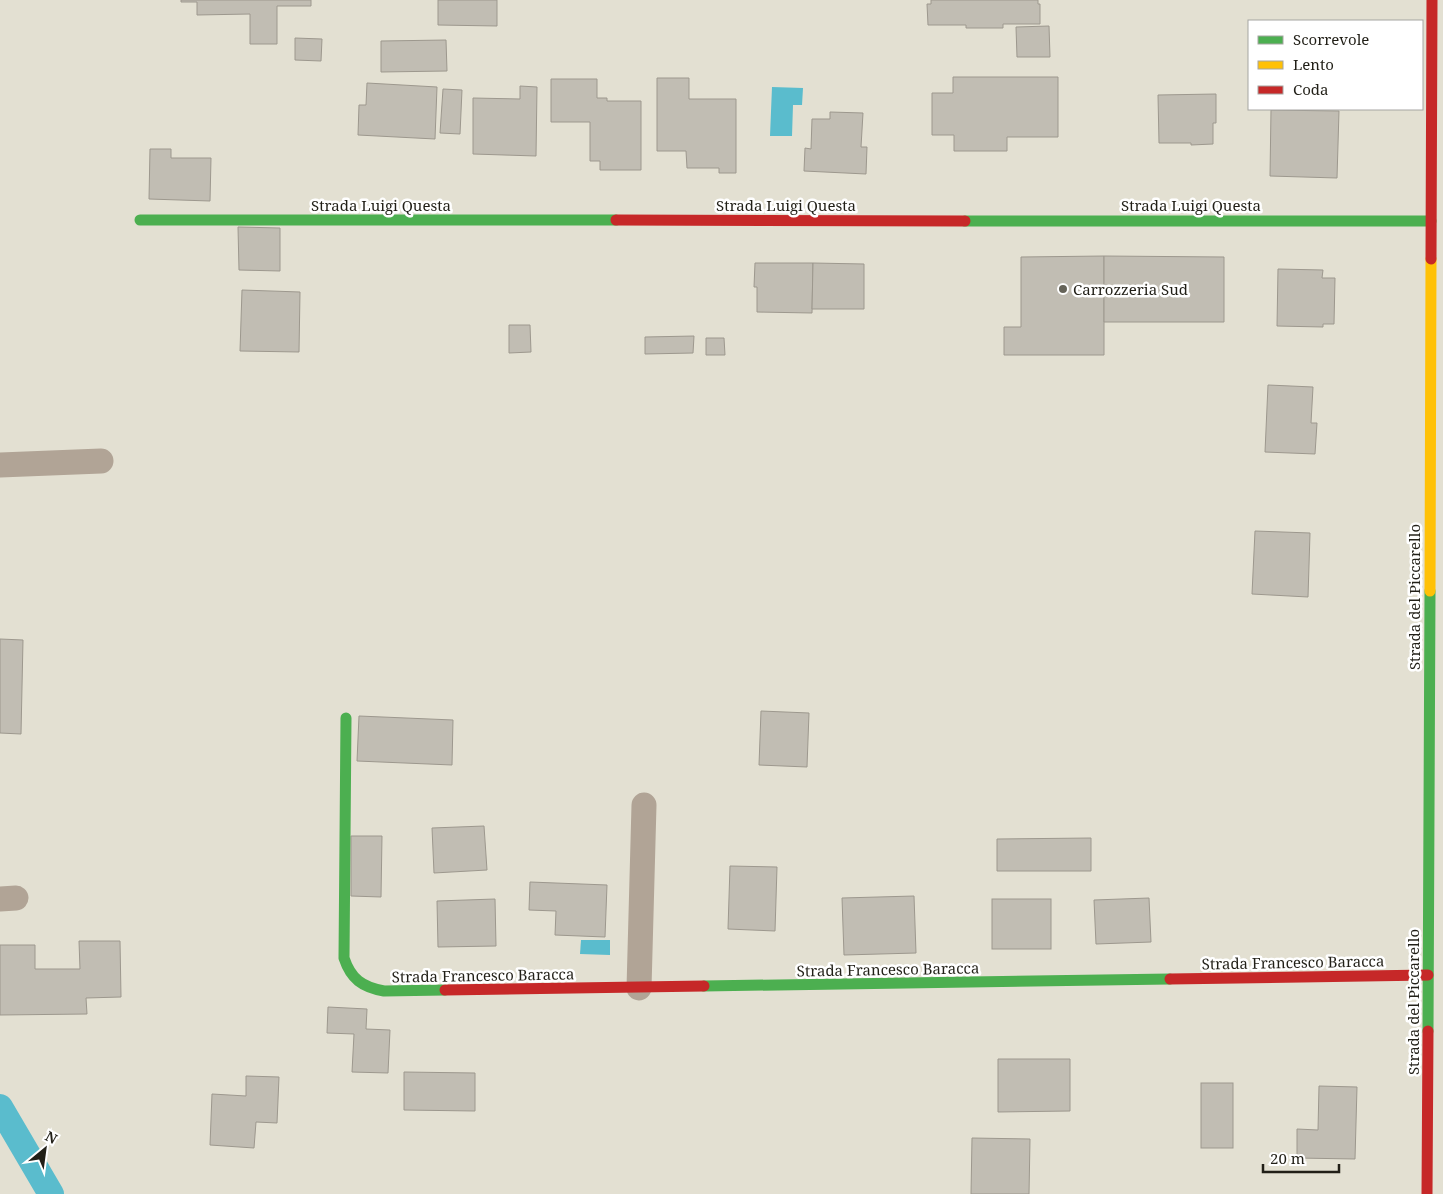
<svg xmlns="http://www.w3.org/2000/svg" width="1443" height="1194" font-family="'Noto Serif',serif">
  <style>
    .water { fill: #5abccd }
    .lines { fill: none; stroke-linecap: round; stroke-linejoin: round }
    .canal { stroke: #5abccd; stroke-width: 26 }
    .building { fill: #c1bdb3; stroke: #9d988e }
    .street { stroke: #b1a496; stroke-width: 25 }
    .fast { stroke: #4caf50; stroke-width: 11 }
    .slow { stroke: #ffc107; stroke-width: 11 }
    .jam { stroke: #c62828; stroke-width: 11 }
    .poi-dot { fill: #656358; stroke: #fff; stroke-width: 2 }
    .labels { text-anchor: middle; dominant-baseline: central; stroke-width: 5; stroke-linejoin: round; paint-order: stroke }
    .street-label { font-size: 15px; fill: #211f17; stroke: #fff }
    .poi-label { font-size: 15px; fill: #211f17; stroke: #fff; text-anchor: start }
  </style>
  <rect width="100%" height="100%" fill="#e3e0d2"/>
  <g class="water">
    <path d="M772 87 803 88 802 105H793L792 136H770Z"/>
    <path d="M581 940H610V955L580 954Z"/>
  </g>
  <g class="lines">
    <path class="canal" d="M0 1107 51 1194"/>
  </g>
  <g class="building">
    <path d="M181 0H311V6H277V44H250V14L197 15V2H181Z"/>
    <path d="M438 0H497V26L438 25Z"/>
    <path d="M931 0H1038V4H1040V24H1003V28H966V25H928L927 4H931Z"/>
    <path d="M1049 26 1050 57H1017L1016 27Z"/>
    <path d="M295 38 322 39 321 61 295 60Z"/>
    <path d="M446 40 447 71 381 72V41Z"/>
    <path d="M953 77H1058V137H1007V151H954V135H932V93H953Z"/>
    <path d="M657 78H689V99H736V173H719V168H687L686 151H657Z"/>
    <path d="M551 79H597V98H607V101H641V170H600V161H590V122H551Z"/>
    <path d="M367 83 437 87 435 139 358 135 359 105H366Z"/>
    <path d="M520 86 537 87 536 156 473 154V98L520 99Z"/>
    <path d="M443 89 462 90 460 134 440 133Z"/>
    <path d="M1216 94V123H1213V144L1191 145V143H1159L1158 95Z"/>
    <path d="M1271 110 1339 111 1337 178 1270 176Z"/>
    <path d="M830 112 863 113 861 147H867L866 174 804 171 805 148 811 149 812 119H830Z"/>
    <path d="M150 149H171V158H211L210 201 149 199Z"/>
    <path d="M238 227 280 228V271L239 270Z"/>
    <path d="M1104 256V355H1004V327H1021V257Z"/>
    <path d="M1104 256 1224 257V322H1104Z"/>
    <path d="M755 263H813L812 313 757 312V287H754Z"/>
    <path d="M813 263 864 264V309H812Z"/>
    <path d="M1278 269 1323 270 1322 278H1335L1334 324H1323V327L1277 326Z"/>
    <path d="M242 290 300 292 299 352 240 351Z"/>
    <path d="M509 325H530L531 352 509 353Z"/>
    <path d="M694 336 693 353 645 354V337Z"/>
    <path d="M706 338H724L725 355H706Z"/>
    <path d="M1268 385 1313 387 1311 423H1317L1315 454 1265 452Z"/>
    <path d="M1255 531 1310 533 1308 597 1252 594Z"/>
    <path d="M0 639 23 640 21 734 0 733Z"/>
    <path d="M761 711 809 713 807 767 759 765Z"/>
    <path d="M359 716 453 720 452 765 357 761Z"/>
    <path d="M484 826 487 870 434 873 432 828Z"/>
    <path d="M351 836H382L381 897 351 896Z"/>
    <path d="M1091 838V871H997V839Z"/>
    <path d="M730 866 777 867 775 931 728 929Z"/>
    <path d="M530 882 607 885 605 937 555 935 556 911 529 910Z"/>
    <path d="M914 896 916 953 844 955 842 898Z"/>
    <path d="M1149 898 1151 942 1096 944 1094 900Z"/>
    <path d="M495 899 496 946 438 947 437 901Z"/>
    <rect x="992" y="899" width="59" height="50"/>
    <path d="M79 941H120L121 997 86 998 87 1014 0 1015V945H35V969H80Z"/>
    <path d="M328 1007 367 1009 366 1029 390 1030 388 1073 352 1072 354 1034 327 1033Z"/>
    <path d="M998 1059H1070V1111L998 1112Z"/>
    <path d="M404 1072 475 1073V1111L404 1110Z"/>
    <path d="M246 1076 279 1077 277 1123 256 1122 254 1148 210 1145 212 1094 246 1096Z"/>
    <rect x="1201" y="1083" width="32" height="65"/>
    <path d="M1319 1086 1357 1087 1355 1159 1297 1158V1129L1318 1130Z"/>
    <path d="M972 1138 1030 1139 1029 1194H971Z"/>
  </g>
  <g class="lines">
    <g class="street">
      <path d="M0 465 101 461"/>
      <path d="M0 899 16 898"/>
      <path d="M639 988 644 805"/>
    </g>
    <g class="fast">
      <path d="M140 220H616"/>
      <path d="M965 221H1431"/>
      <path d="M346 718 344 958C351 979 362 987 384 991L445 990"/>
      <path d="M704 986 1170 979"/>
      <path d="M1428 1031 1430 591"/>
    </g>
    <path class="slow" d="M1430 591 1431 259"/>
    <g class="jam">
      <path d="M616 220 965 221"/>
      <path d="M1431 259 1432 0"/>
      <path d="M1170 979 1428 975"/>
      <path d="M445 990 704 986"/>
      <path d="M1427 1194 1428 1031"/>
    </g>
  </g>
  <circle class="poi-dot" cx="1063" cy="289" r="5"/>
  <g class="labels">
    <g class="street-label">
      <text x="381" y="205">Strada Luigi Questa</text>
      <text x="786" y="205">Strada Luigi Questa</text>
      <text x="1191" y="205">Strada Luigi Questa</text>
      <text transform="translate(1414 597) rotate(-90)">Strada del Piccarello</text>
      <text transform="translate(1293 962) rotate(-1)">Strada Francesco Baracca</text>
      <text transform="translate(888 969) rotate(-1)">Strada Francesco Baracca</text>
      <text transform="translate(483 975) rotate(-1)">Strada Francesco Baracca</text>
      <text transform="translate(1413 1002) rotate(-90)">Strada del Piccarello</text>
    </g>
    <g class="poi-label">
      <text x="1073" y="289">Carrozzeria Sud</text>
    </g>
  </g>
  <rect x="1248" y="20" width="175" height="90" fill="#ffffff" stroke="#a6a5a2"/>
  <rect x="1258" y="36" width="25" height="8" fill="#4caf50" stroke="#a6a5a2"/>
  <text x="1293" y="45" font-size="15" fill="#211f17">Scorrevole</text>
  <rect x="1258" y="61" width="25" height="8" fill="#ffc107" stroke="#a6a5a2"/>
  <text x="1293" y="70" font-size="15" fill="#211f17">Lento</text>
  <rect x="1258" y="86" width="25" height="8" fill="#c62828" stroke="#a6a5a2"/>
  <text x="1293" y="95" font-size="15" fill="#211f17">Coda</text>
  <g transform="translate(45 1149) rotate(29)" stroke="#ffffff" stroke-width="4" paint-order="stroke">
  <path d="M0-4L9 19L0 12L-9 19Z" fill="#211f17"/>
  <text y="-8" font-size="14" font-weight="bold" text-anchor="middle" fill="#211f17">N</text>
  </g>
  <path d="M1263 1164v8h76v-8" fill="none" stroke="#211f17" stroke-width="2.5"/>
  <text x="1270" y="1164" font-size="15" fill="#211f17" stroke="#ffffff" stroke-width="4" paint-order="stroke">20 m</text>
</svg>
